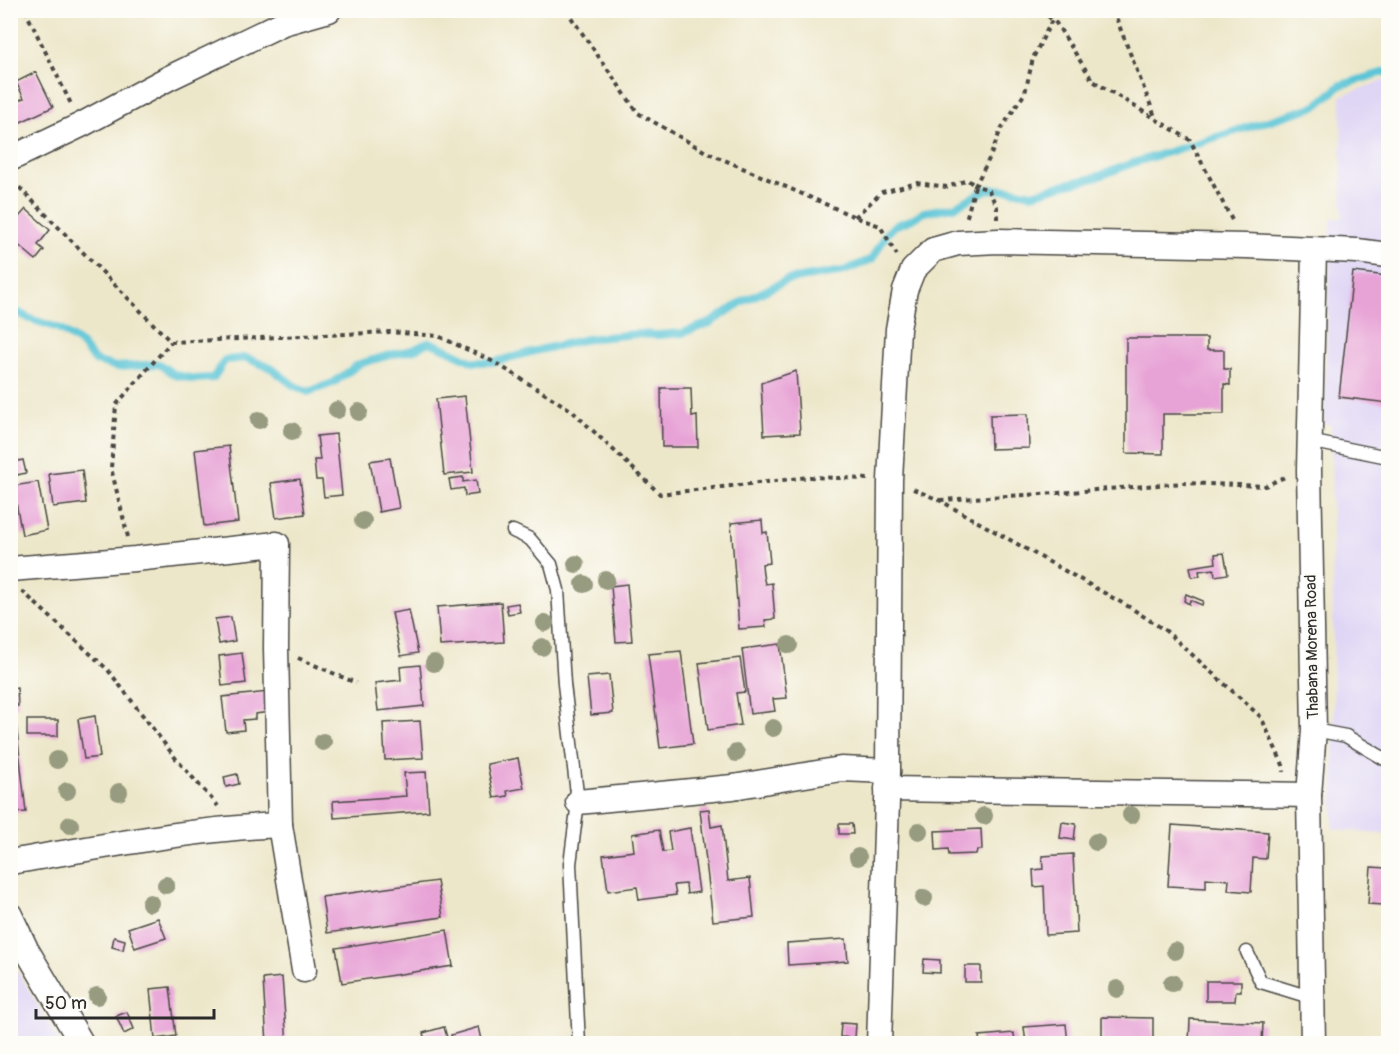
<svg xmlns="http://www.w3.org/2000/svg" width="1399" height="1054" font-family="Pangolin,sans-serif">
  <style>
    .built { fill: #dfd5f5 }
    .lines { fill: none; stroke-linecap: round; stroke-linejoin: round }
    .stream { stroke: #5bc5d6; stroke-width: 8 }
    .building { fill: #e7a2d6 }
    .service-casing { stroke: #484743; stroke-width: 15 }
    .minor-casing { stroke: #484743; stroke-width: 27 }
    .path { stroke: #484743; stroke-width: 4; stroke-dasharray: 4.5 4.5; stroke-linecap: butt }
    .service { stroke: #fff; stroke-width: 12 }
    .minor { stroke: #fff; stroke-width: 24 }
    .tree { fill: #979b7f }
    .labels { text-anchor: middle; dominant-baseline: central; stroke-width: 5; stroke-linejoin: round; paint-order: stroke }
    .street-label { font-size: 16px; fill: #2b2b2b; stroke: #fdfcf7 }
  </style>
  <rect width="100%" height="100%" fill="#fdfcf7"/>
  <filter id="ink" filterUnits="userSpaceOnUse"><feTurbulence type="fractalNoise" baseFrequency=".0167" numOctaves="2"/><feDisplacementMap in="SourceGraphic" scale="12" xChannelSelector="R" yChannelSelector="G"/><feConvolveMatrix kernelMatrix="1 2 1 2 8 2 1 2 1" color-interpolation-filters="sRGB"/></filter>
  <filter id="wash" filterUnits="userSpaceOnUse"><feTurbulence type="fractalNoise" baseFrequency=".008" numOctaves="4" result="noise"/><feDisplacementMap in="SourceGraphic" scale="24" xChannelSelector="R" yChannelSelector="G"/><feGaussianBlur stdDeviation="1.35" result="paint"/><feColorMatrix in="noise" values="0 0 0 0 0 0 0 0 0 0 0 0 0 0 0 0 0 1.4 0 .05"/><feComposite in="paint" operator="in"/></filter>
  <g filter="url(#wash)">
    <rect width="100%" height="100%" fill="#ede7ca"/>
    <g class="built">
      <path d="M1388 79V835L1333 829 1334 726 1331 425 1324 423 1331 218H1342L1341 96Z"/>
      <path d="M17 970 60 1043H11V972Z"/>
    </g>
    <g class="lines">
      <path class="stream" d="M10 308 30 319 58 328 80 343 95 361 117 367 159 364 175 375 195 379 213 378 225 360 246 358 271 368 293 385 308 392 333 383 359 364 390 355 413 350 429 342 446 349 473 362H494L539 350 587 339 634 334 658 335 682 333 710 323 742 302 787 280 844 271 872 259 886 235 894 226 910 220 924 212 954 207 988 189 1012 190 1032 194 1063 185 1094 178 1133 163 1316 106 1341 85 1388 71"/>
    </g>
    <g id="blocks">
      <g class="building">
        <path d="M36 72 53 107 10 127V104L24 98 16 82Z"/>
        <path d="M26 209 50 230 38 245 44 250 36 260 10 238V227Z"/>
        <path d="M1353 272 1388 276V403L1339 397Z"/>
        <path d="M1126 338H1207V350H1224V369H1230V385L1224 384V414H1163V454L1126 453Z"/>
        <path d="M796 371 800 433 764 435 761 383Z"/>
        <path d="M661 388H691L692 417 697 416 698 447H662Z"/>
        <path d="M465 396 473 472 444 475 436 399Z"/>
        <path d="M1028 414 1029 448 991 449 990 415Z"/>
        <path d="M336 434 342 495 324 497 322 480H316L314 460H320L317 436Z"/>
        <path d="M229 446 238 522 204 526 195 450Z"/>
        <path d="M390 458 399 508 379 512 370 461Z"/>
        <path d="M23 460 26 473 17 475 14 462Z"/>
        <path d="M82 470 86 503 53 507 49 474Z"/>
        <path d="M463 477V482L476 480 478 494 465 496 464 488 451 490 449 479Z"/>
        <path d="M300 479 305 514 276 518 271 483Z"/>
        <path d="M38 482 47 530 22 535 13 486Z"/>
        <path d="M762 520 763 533 767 532 770 563 762 564 763 575 765 584 772 583 775 619 765 620 766 627 739 629 731 523Z"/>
        <path d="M1224 553 1228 574 1215 576 1214 569 1199 571 1200 576 1192 577 1190 567 1216 563 1215 554Z"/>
        <path d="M627 584 632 641 616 642 611 586Z"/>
        <path d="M1186 594 1203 601 1202 605 1190 600 1189 604 1184 601Z"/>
        <path d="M501 602 504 642 440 646 437 607Z"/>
        <path d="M518 603 520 612 508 614 506 605Z"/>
        <path d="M409 610 418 653 401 656 392 613Z"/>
        <path d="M231 617 235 641 219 644 215 619Z"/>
        <path d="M780 644 787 698 773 699 775 711 750 714 742 649Z"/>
        <path d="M681 651 693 744 660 748 648 654Z"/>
        <path d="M242 653 246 683 222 686 219 656Z"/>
        <path d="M740 658 745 692 736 693 741 725 708 730 699 663Z"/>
        <path d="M420 665 424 706 378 711 375 683 401 680 400 667Z"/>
        <path d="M609 675 613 713 591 715 587 677Z"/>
        <path d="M17 688 18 706 10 707V689Z"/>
        <path d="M269 692 271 712 255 714V719L243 720 244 730 226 732 222 697Z"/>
        <path d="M95 716 100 757 84 759 78 719Z"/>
        <rect x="27" y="720" width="31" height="16"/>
        <path d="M420 721 423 758 385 760 383 723Z"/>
        <path d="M16 723 26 812 10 813V724Z"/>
        <path d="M518 758 524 788 507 791 508 796 494 798 487 764Z"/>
        <path d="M426 772 429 811 334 818 333 801 406 796 404 773Z"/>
        <path d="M237 774 239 784 226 787 224 777Z"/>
        <path d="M709 809 711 827 722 825 728 881 750 878 754 917 713 921 700 810Z"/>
        <path d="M1062 822 1076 824 1074 840 1060 838Z"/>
        <path d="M839 824H852L853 834H839Z"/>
        <path d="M1172 825 1268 832 1266 859 1253 858 1251 892 1228 890 1229 880 1206 878V888L1168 886Z"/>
        <path d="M690 828 699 892 687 894 686 884 674 885 676 895 639 900 637 887 608 891 603 855 634 851 632 834 659 830 663 852 671 851 668 832Z"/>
        <path d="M981 829 982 850H977L976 854 949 855 948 849 936 850 935 831Z"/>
        <path d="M1073 854 1077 933 1046 935 1044 886 1034 887 1033 870 1043 869 1042 856Z"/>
        <path d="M1371 867 1386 868 1383 905 1368 904Z"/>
        <path d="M437 881 443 917 327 933 322 897Z"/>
        <path d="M158 918 166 938 135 948 128 928Z"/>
        <path d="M447 930 453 966 342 983 336 948Z"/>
        <path d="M114 937 125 940 123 950 112 947Z"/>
        <path d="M846 939 848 961 788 965 787 943Z"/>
        <path d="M924 959 940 960V973L923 972Z"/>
        <rect x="965" y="966" width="16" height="16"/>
        <path d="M282 977 287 1044H267L263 979Z"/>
        <path d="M1206 981H1241V991H1236L1235 1001H1206Z"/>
        <path d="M170 987 176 1036 155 1039 150 989Z"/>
        <path d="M127 1012 134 1029 124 1034 116 1016Z"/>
        <path d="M1102 1017 1153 1018V1041H1162V1044H1102Z"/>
        <path d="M1190 1019 1263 1023 1262 1044H1189Z"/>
        <path d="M841 1023 856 1024 855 1038 840 1037Z"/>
        <path d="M1066 1024 1068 1044H1026L1024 1027Z"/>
        <path d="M444 1027 449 1044H426L423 1033Z"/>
        <path d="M479 1027 483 1044H453L451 1035Z"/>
        <path d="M1014 1033 1015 1044H980L979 1036Z"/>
      </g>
    </g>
  </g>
  <g filter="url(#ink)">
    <use href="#blocks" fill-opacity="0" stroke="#484743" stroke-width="1.5"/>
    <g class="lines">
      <g class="service-casing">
        <g id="service">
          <path d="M1309 441 1388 457"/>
          <path d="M513 531 530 539 551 564 558 590 564 684 578 802 570 864 579 1044"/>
          <path d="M1314 730 1346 736 1388 761"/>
          <path d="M1247 952 1261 982 1313 998"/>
        </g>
      </g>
      <g class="minor-casing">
        <g id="minor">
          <path d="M10 159 81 125 169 78 283 23 329 10"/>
          <path d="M10 569 135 559 277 544 276 648 280 825 304 970"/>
          <path d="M887 789 1309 795"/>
          <path d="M578 802 733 787 841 769 888 771"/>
          <path d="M10 862C100 847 189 829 280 825"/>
          <path d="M10 915 26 949 82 1044"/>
          <path d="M879 1044 888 771 890 480 898 329 905 290 913 270 933 250 958 243 998 241 1246 246 1357 251 1388 255"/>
          <path d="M1313 1044 1309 795 1314 730 1309 470 1314 250"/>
        </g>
      </g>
      <g class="path">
        <path d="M25 10 71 104"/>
        <path d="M566 10 638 113 706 152 855 217 880 226 897 255"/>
        <path d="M1041 10 1056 23 1093 81 1190 140 1234 224"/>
        <path d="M1113 10 1156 119"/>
        <path d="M13 181 171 342 390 332 438 336 494 362 571 410 660 494 810 477 868 479"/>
        <path d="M855 217 882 192 917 183 947 187 968 180 975 186 966 220"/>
        <path d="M997 219V207L988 189 975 186 990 157 1001 129 1025 93 1033 58 1052 20"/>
        <path d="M913 489 939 500 1131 608 1166 631 1261 717 1283 765 1284 772"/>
        <path d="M940 500 1058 493 1183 483 1265 486 1287 476"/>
        <path d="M128 537 111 468 116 405 171 342"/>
        <path d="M22 591 108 670 177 760 218 806"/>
        <path d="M298 658 356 683"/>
      </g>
      <use href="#service" class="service"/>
      <use href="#minor" class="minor"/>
    </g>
    <g class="tree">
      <circle cx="337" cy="410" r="9"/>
      <circle cx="359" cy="412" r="9"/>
      <circle cx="259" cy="420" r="9"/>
      <circle cx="292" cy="431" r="9"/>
      <circle cx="363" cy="521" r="9"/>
      <circle cx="576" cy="564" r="9"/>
      <circle cx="606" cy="580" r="9"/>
      <circle cx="584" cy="584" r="9"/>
      <circle cx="545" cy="623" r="9"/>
      <circle cx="789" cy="645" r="9"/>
      <circle cx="542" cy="647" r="9"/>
      <circle cx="434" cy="663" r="9"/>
      <circle cx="773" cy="728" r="9"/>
      <circle cx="323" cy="742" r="9"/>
      <circle cx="736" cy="753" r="9"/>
      <circle cx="57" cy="760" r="9"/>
      <circle cx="67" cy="791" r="9"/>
      <circle cx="119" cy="792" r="9"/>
      <circle cx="1131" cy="815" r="9"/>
      <circle cx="984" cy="816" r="9"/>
      <circle cx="70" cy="825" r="9"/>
      <circle cx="919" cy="831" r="9"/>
      <circle cx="1096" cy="842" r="9"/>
      <circle cx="858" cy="857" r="9"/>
      <circle cx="166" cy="885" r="9"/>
      <circle cx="924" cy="898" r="9"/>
      <circle cx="150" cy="903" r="9"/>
      <circle cx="1175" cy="951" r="9"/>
      <circle cx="1172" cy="983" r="9"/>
      <circle cx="1117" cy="989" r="9"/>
      <circle cx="97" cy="996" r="9"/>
    </g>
  </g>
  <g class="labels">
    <g class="street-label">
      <text transform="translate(1312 647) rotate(-91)">Thabana Morena Road</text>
    </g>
  </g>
  <rect width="1399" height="1054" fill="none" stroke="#fdfcf7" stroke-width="36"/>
  <path d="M36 1009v9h178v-9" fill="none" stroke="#2b2b2b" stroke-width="3"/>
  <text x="45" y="1009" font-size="18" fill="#2b2b2b" stroke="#fdfcf7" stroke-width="4.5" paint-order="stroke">50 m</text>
</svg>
